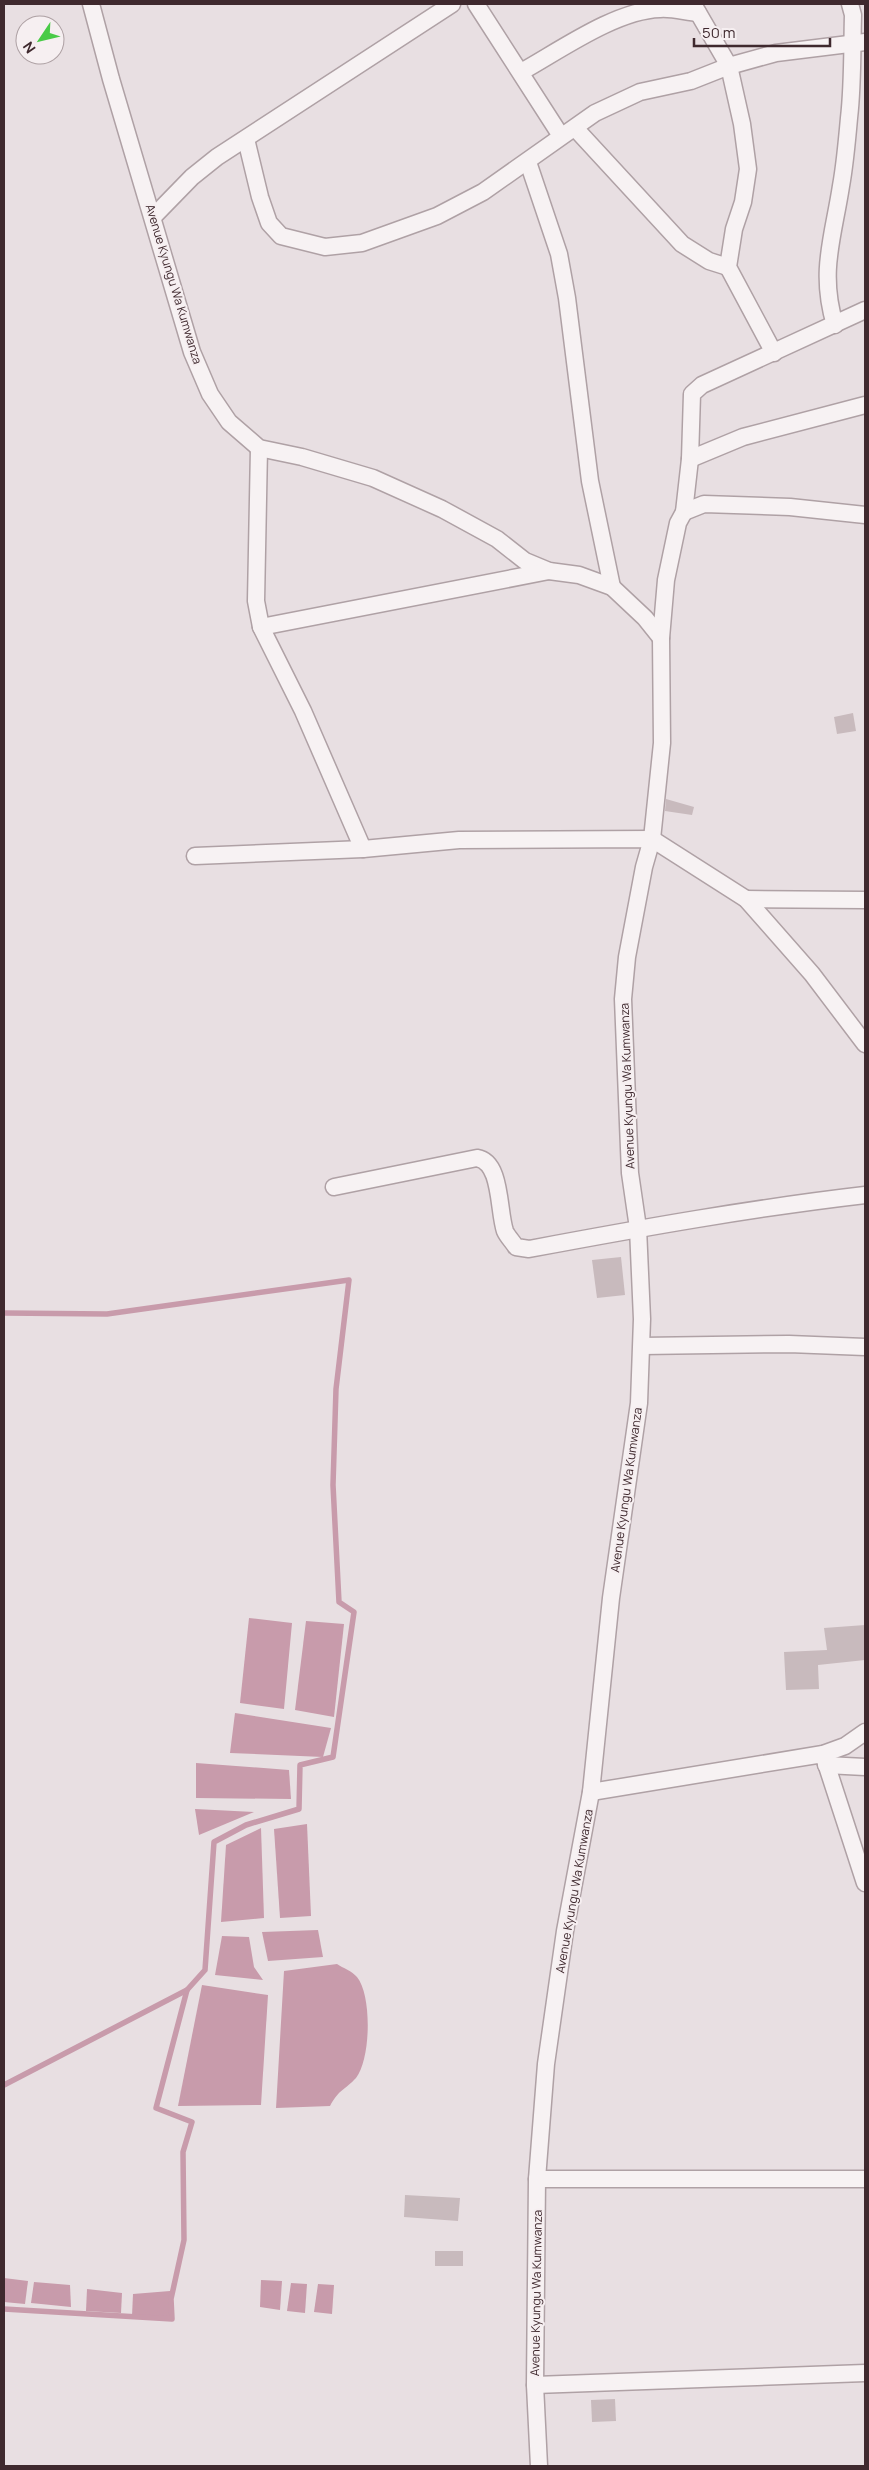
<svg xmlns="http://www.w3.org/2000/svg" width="869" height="2470" font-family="Manrope,sans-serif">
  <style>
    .water { fill: #c89bab }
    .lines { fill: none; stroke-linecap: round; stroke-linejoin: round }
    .stream { stroke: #c89bab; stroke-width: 5.5 }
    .building { fill: #c8babd }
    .minor-casing { stroke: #afa1a5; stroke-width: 19 }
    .minor { stroke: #f7f2f3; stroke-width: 16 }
    .labels { text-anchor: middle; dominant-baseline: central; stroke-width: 4; stroke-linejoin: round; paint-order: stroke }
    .street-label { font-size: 12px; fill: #3f292e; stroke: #f6eff1 }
  </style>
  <rect width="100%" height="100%" fill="#e8dfe2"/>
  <g class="water">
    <path d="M249 1618 292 1623 284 1709 240 1703Z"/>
    <path d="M306 1621 344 1624 334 1717 295 1710Z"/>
    <path d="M235 1713 331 1728 323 1757 230 1753Z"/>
    <path d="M196 1763 289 1770 291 1799 196 1798Z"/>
    <path d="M195 1809 254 1812 199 1835Z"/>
    <path d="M307 1824 311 1916 280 1918 274 1829Z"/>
    <path d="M261 1828 264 1918 221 1922 226 1845Z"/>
    <path d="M318 1930 323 1957 268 1961 262 1932Z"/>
    <path d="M222 1936 249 1937 254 1967 263 1980 215 1975Z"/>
    <path d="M337 1964C343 1968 352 1971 357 1977 372 1995 371 2059 356 2078 345 2090 339 2089 330 2106L276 2108 284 1971Z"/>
    <path d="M202 1985 268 1995 261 2105 178 2106Z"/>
    <path d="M4 2278 28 2281 25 2304 4 2302Z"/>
    <path d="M261 2280 282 2281 280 2310 260 2307Z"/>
    <path d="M34 2282 70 2285 71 2307 31 2303Z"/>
    <path d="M291 2283 307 2284 305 2313 287 2311Z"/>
    <path d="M318 2284 334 2285 332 2314 314 2312Z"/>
    <path d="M87 2289 122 2293 121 2313 86 2311Z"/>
    <path d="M170 2291 172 2319 132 2316 133 2294Z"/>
  </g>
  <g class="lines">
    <g class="stream">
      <path d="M4 1313 107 1314 349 1280 336 1389 333 1485 339 1602 354 1612 333 1757 300 1765 299 1809 246 1825 214 1842 205 1970 187 1990 156 2108 192 2122 183 2152 184 2240 171 2299 172 2319 4 2309"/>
      <path d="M4 2085 187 1990"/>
    </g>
  </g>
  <g class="building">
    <path d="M853 713 856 731 837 734 834 717Z"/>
    <path d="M666 799 694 807 692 815 665 811Z"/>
    <path d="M621 1257 625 1295 597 1298 592 1260Z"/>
    <path d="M865 1625V1660L818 1665 819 1689 786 1690 784 1652 827 1650 824 1628Z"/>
    <path d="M405 2195 460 2198 458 2221 404 2217Z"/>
    <rect x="435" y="2251" width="28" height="15"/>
    <path d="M615 2399 616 2421 592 2422 591 2400Z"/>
  </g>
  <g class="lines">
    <g class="minor-casing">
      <g id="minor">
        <path d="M91 4 111 79 192 352 210 394 229 422 259 448 302 457 373 478 442 509 497 539 525 561 549 571 579 575 612 587 645 618 661 638"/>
        <path d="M476 4 561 136"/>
        <path d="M693 4 729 66 742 124 748 169 743 202 734 229 728 267 774 353"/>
        <path d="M521 72C559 51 616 10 660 9 672 8 686 12 698 13"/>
        <path d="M575 128 682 244 709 261 728 267"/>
        <path d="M246 139 260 197 269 223 281 236 325 247 362 243 437 216 483 192 595 113 640 92 691 81 729 66 776 53 865 42"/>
        <path d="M528 162 559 254 567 298 590 481 612 587"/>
        <path d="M153 217 192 177 217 157 452 4"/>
        <path d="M835 325C819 272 833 238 841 186 845 164 847 141 849 118 853 84 852 49 853 15L850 4"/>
        <path d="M259 448 256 601 261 627 303 711 363 849"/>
        <path d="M690 459 743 437 865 405"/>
        <path d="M684 512 704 504 790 507 865 515"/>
        <path d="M261 627 549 571"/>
        <path d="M195 856 363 849 459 840 652 839 746 899 812 974 865 1044"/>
        <path d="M746 899 865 900"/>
        <path d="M334 1187 477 1158C502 1162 498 1211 505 1231 507 1236 513 1242 516 1247L529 1249C641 1228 753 1208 865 1195"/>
        <path d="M642 1346 789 1344 865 1347"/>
        <path d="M823 1754 865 1883"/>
        <path d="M826 1765 865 1767"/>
        <path d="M591 1792 823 1754 845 1746 865 1732"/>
        <path d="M537 2179H865"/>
        <path d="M535 2385 865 2373"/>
        <path d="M539 2466 535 2385 537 2179 546 2064 565 1931 591 1792 611 1598 639 1403 642 1319 638 1228 630 1173 623 999 627 957 644 867 652 839 662 743 661 638 666 580 678 523 684 512 690 459 692 394 702 385 865 310"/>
      </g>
    </g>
    <use href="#minor" class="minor"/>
  </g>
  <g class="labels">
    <g class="street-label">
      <text transform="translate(174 284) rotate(73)">Avenue Kyungu Wa Kumwanza</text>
      <text transform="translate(627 1086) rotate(-92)">Avenue Kyungu Wa Kumwanza</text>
      <text transform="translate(626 1490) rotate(-82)">Avenue Kyungu Wa Kumwanza</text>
      <text transform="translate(574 1891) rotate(-80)">Avenue Kyungu Wa Kumwanza</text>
      <text transform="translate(536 2293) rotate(-89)">Avenue Kyungu Wa Kumwanza</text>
    </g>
  </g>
  <rect width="869" height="2470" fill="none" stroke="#3f292e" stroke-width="10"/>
  <g transform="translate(40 40) rotate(235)"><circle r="24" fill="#f6eff1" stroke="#ada0a3"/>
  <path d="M0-4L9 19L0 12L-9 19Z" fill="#49cb47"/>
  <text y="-8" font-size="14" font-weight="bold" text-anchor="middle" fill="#3f292e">N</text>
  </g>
  <path d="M694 38v8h136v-8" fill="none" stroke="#3f292e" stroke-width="2.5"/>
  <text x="702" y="38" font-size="15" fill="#3f292e" stroke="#f6eff1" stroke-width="4" paint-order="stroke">50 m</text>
</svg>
